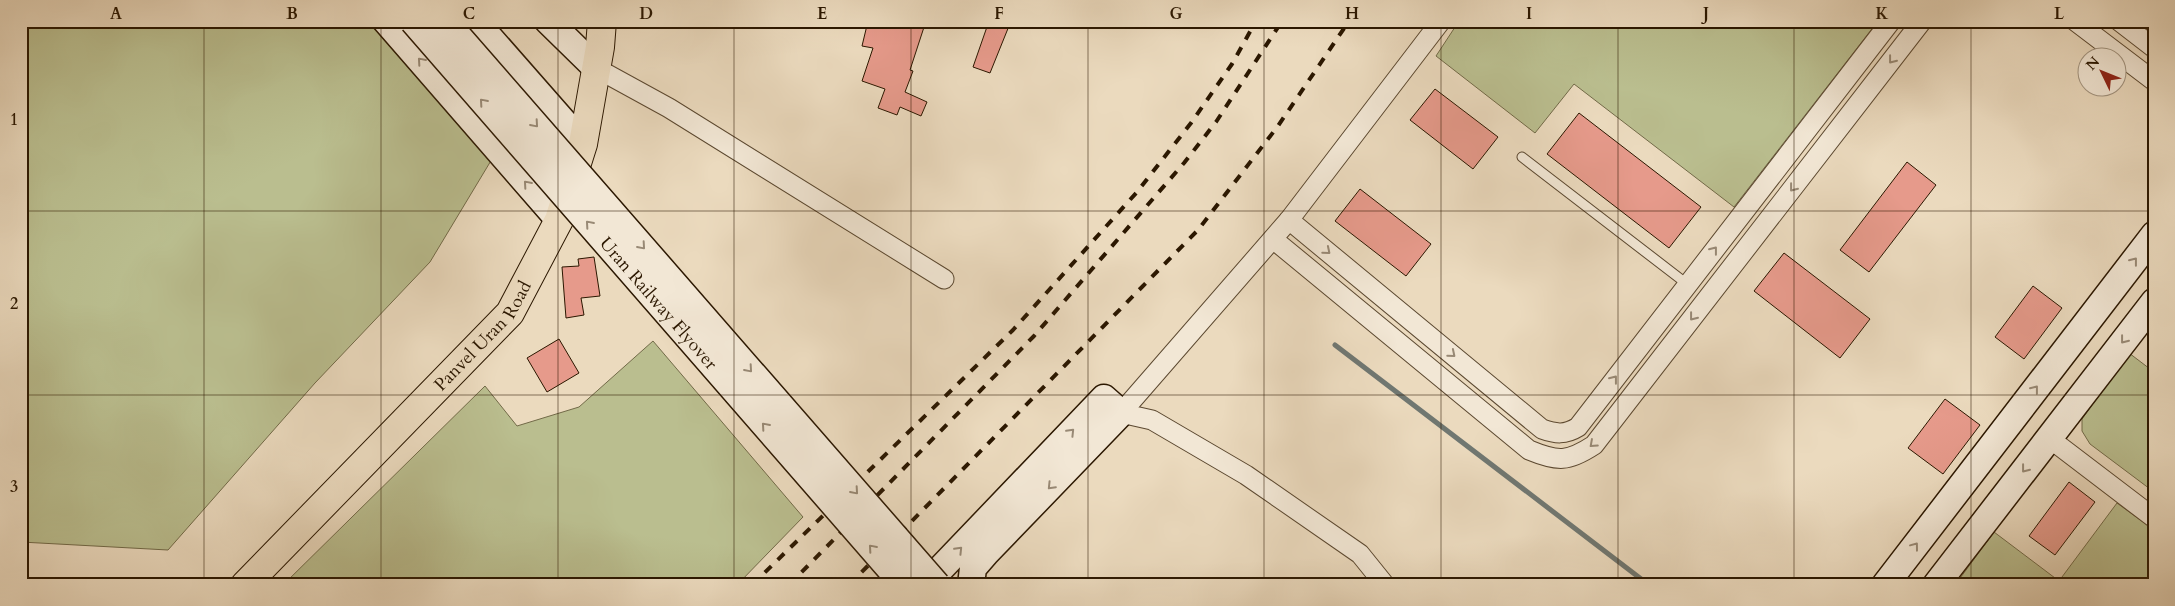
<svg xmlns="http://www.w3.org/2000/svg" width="2175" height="606" font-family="Cardo,serif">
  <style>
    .green { fill: #babe8f; stroke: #726a48 }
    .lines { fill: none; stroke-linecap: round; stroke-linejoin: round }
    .stream { stroke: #707771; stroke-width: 5 }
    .building { fill: #e69a8b; stroke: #2b1700 }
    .lane-casing { stroke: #5b4830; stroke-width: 11 }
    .street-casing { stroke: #5b4830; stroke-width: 21 }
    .secondary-casing { stroke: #2b1700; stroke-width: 29 }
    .primary-casing { stroke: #2b1700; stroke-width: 30 }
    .lane { stroke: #f2e7d5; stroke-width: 9 }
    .street { stroke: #f2e7d5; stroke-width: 19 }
    .secondary { stroke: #f2e7d5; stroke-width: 26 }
    .primary { stroke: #ebdabe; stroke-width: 28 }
    .rail { stroke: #2b1700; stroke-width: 4; stroke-dasharray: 9 9; stroke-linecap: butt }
    .secondary-bridge-casing { stroke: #2b1700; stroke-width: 29; stroke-linecap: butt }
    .secondary-bridge { stroke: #f2e7d5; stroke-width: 26 }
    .oneway { stroke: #988975 }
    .grid { fill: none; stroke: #2b1700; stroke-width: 1; stroke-opacity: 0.55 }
    .labels { text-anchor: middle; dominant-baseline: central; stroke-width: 5; stroke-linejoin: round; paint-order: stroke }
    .street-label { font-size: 18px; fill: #2b1700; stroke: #f2e7d5 }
    .neatline { fill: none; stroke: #2b1700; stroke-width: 2 }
    .grid-label { font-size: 16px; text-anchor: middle; font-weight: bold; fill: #2b1700 }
  </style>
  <rect width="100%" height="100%" fill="#ebdabe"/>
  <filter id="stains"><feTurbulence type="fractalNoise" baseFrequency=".004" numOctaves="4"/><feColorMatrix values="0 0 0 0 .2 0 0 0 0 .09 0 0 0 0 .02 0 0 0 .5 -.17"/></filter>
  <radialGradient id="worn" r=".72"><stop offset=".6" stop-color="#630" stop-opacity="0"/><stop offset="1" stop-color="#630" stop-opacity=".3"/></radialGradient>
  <g class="green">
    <path d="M21 21H373L492 159 430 262 315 383 168 550 21 542Z"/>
    <path d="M1459 21H1878L1734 207 1574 84 1535 133 1436 56Z"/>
    <path d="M653 341 803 517 737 585H283L485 386 517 426 579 407Z"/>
    <path d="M2129 353 2154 372V492L2090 444 2082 431V419Z"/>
    <path d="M2117 503 2154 530V585H1955L1994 532 2059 581Z"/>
  </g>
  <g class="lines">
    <path class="stream" d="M1335 345 1649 585"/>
  </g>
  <g class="building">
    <path d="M868 21H926L910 70 913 71 905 92 927 102 921 116 900 107 897 115 878 108 885 89 862 81 873 48 862 46Z"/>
    <path d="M989 21H1011L990 73 973 67Z"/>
    <path d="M1435 89 1498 137 1473 169 1410 120Z"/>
    <path d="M1579 113 1701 207 1669 248 1547 154Z"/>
    <path d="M1907 162 1936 185 1869 272 1840 250Z"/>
    <path d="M1360 189 1431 244 1406 276 1335 221Z"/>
    <path d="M1784 253 1870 319 1840 358 1754 291Z"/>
    <path d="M594 257 600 296 581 298 584 315 566 318 562 267 579 266 578 259Z"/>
    <path d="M2033 286 2062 308 2024 359 1995 337Z"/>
    <path d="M559 339 579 373 547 392 527 358Z"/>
    <path d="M1945 399 1980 425 1943 474 1908 448Z"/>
    <path d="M2069 482 2095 502 2055 555 2029 536Z"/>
  </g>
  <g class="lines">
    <g class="lane-casing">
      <path id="lane" d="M1522 157 1687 284"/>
    </g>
    <g class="street-casing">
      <g id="street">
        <path d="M2075 21 2154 81"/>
        <path d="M2119 21 2154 48"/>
        <path d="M596 68 669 108 944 279"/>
        <path d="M1289 220 1542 429C1556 434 1565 435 1578 427L1891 21"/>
        <path d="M1273 239 1529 450C1558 462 1568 462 1594 445L1922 21"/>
        <path d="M2049 438 2154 518"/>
        <path d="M1385 585 1360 554 1246 475 1152 420 1121 413 1289 220 1441 21"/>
      </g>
    </g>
    <g class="secondary-casing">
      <g id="secondary">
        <path d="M386 21 559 220"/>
        <path d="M475 21 583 144"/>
        <path d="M548 21 596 68"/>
        <path d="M925 585 1104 398 1121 413 986 553 973 568 971 585"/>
        <path d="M1885 585 2154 235"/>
        <path d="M1936 585 2154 302"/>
      </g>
    </g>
    <g class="primary-casing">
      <g id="primary">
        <path id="s1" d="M245 585 510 313 559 220 583 144 600 47 602 21"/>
      </g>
    </g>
    <use href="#lane" class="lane"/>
    <use href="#street" class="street"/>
    <use href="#secondary" class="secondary"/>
    <use href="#primary" class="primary"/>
    <g class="rail">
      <path d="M752 585 1013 330 1137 192 1191 123 1232 64 1256 21"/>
      <path d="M789 585 1034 336 1184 163 1216 122 1282 21"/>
      <path d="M849 585 1198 230 1278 126 1349 21"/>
    </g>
    <g class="secondary-bridge-casing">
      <g id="secondary-bridge">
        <path id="s2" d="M413 21 904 585"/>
        <path d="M445 21 937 585"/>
      </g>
    </g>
    <use href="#secondary-bridge" class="secondary-bridge"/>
  </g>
  <defs><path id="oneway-chevron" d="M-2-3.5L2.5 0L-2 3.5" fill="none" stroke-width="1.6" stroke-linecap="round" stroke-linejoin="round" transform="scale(1.25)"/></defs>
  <g class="oneway">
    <use href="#oneway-chevron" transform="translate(1892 60) rotate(128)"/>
    <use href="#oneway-chevron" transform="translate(421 61) rotate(-131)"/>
    <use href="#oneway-chevron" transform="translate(483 102) rotate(-131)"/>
    <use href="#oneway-chevron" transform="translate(535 124) rotate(49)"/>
    <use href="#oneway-chevron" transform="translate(527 184) rotate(-131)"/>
    <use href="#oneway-chevron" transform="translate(1793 188) rotate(128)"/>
    <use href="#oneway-chevron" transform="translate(589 224) rotate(-131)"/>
    <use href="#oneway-chevron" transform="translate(642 246) rotate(49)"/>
    <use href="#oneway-chevron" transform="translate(1714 250) rotate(-52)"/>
    <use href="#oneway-chevron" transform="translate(1327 251) rotate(40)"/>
    <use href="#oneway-chevron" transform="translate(2134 261) rotate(-52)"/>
    <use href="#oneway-chevron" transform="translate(1693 317) rotate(128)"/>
    <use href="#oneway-chevron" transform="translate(2124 340) rotate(128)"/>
    <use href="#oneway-chevron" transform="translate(1452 354) rotate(40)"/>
    <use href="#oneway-chevron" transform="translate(749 369) rotate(49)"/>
    <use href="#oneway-chevron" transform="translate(1614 379) rotate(-52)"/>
    <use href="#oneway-chevron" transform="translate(2035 389) rotate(-52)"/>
    <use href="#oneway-chevron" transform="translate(765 426) rotate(-131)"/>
    <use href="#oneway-chevron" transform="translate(1071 432) rotate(-46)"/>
    <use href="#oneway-chevron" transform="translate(1593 444) rotate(138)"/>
    <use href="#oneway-chevron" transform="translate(2025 469) rotate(128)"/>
    <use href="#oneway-chevron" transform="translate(1051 486) rotate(134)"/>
    <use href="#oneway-chevron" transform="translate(855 491) rotate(49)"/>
    <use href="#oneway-chevron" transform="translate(1915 546) rotate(-53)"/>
    <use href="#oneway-chevron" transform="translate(872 548) rotate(-131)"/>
    <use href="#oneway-chevron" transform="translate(959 550) rotate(-46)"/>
  </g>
  <path class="grid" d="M204 21V585M381 21V585M558 21V585M734 21V585M911 21V585M1088 21V585M1264 21V585M1441 21V585M1618 21V585M1794 21V585M1971 21V585M21 211H2154M21 395H2154"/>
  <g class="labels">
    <g class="street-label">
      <text stroke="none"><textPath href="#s2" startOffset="374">Uran Railway Flyover</textPath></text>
      <text stroke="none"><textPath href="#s1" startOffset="345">Panvel Uran Road</textPath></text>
    </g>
  </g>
  <rect width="2175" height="606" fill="none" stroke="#ebdabe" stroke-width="55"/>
  <g transform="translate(2102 72) rotate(313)"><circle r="24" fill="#f2e7d5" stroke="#a29480"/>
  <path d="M0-4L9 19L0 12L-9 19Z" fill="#8f2418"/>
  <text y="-8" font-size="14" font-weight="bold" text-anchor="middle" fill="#2b1700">N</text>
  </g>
  <rect x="28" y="28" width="2120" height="550" class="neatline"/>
  <g class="grid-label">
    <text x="116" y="19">A</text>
    <text x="292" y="19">B</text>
    <text x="469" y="19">C</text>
    <text x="646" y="19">D</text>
    <text x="822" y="19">E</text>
    <text x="999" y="19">F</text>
    <text x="1176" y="19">G</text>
    <text x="1352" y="19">H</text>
    <text x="1529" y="19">I</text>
    <text x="1706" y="19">J</text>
    <text x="1882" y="19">K</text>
    <text x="2059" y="19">L</text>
    <text x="14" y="125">1</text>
    <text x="14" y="309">2</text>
    <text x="14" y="492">3</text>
  </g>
  <rect width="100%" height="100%" filter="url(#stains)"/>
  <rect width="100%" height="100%" fill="url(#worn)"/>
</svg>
